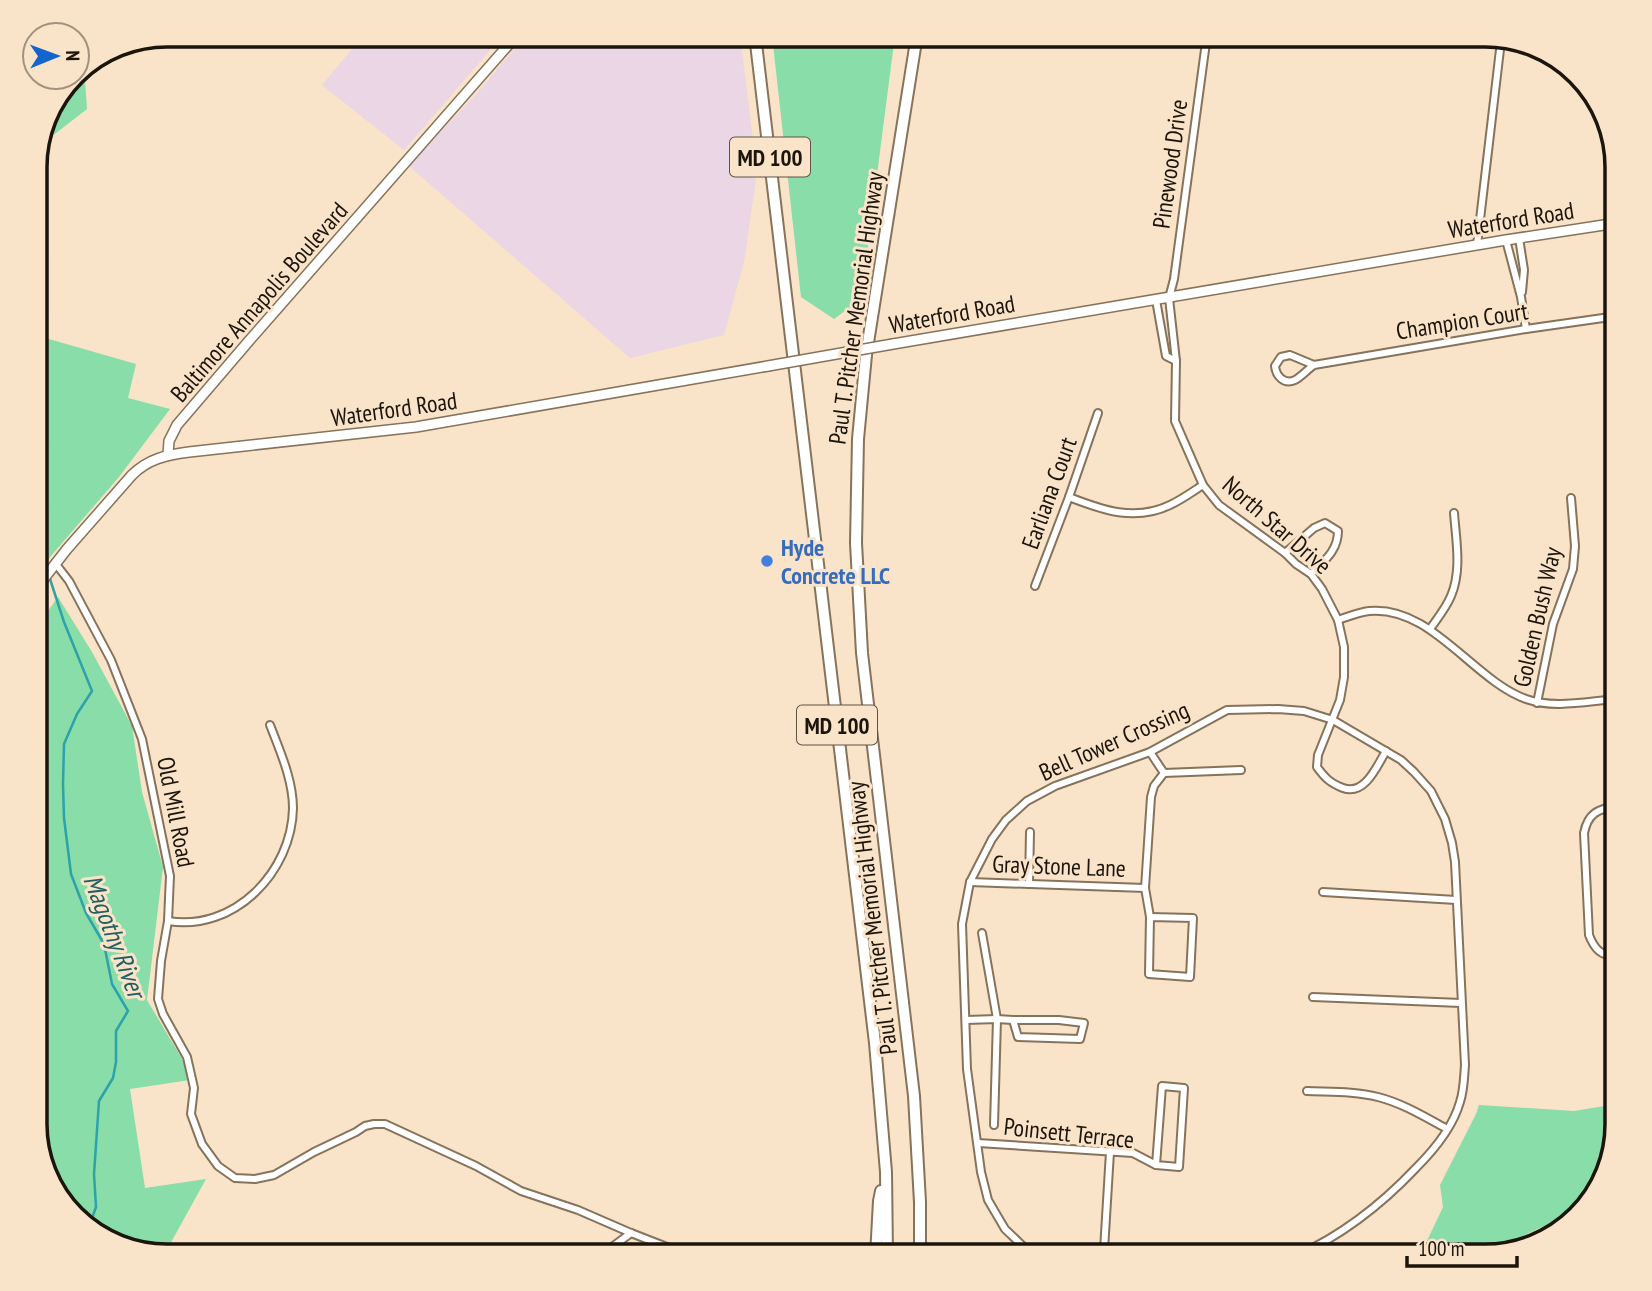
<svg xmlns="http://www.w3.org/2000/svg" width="1652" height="1291" font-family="'PT Sans Narrow',sans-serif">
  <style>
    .industrial { fill: #ead6e5 }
    .green { fill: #88dda8 }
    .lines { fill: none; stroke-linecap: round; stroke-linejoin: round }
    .stream { stroke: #2da2a8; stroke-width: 2.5 }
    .street-casing { stroke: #86735c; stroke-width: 10 }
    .secondary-casing { stroke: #86735c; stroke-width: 12 }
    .highway-casing { stroke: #86735c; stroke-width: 14 }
    .street { stroke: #fff; stroke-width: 6 }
    .secondary { stroke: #fff; stroke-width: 9 }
    .highway { stroke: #fff; stroke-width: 10 }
    .secondary-bridge-casing { stroke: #86735c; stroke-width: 12; stroke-linecap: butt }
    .secondary-bridge { stroke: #fff; stroke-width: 9 }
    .shop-dot { fill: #3f7fe0; stroke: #f9e3c9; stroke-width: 2.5 }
    .labels { text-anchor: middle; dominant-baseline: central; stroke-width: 6; stroke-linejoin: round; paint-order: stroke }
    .shield { fill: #f9e3c9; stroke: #5e5345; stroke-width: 2 }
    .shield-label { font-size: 23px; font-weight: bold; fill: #1c150c }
    .street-label { font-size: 24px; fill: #1c150c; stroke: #f9e3c9 }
    .shop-label { font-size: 24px; font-weight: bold; fill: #366cbe; stroke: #f9e3c9; text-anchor: start }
    .water-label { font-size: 26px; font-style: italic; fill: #225f62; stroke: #f9e3c9 }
    .rim { fill: none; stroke: #1c150c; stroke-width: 3.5 }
  </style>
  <rect width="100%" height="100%" fill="#f9e3c9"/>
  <g class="industrial">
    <path d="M338 35H503L404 150 322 85 353 48Z"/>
    <path d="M526 35H740L757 172 744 262 724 335 630 358 409 166 478 92Z"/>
  </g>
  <g class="green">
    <path d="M772 35H895L861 299 834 319 801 297Z"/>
    <path d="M84 66 87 109 38 147 49 108 73 77H77C77 71 78 69 84 66Z"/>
    <path d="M35 335 136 364 128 398 170 409 119 477 50 557 35 578Z"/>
    <path d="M58 597 92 652 132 726 142 792 163 867 147 1000 188 1069 190 1080 130 1089 145 1188 206 1179 164 1255 80 1224 49 1183 35 1132V629Z"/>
    <path d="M1617 1104V1125L1585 1209 1553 1222 1479 1256H1405L1426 1243 1443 1207 1440 1185 1476 1114 1479 1105 1574 1111Z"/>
  </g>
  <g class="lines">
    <g class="stream">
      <path d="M35 569 42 574"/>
      <path d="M50 579 64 622 92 691 77 714 64 744 63 784 64 818 71 874 86 913 104 944 112 984 128 1011 116 1031V1062L113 1078 99 1101 94 1174 96 1207 89 1227"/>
    </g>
    <g class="street-casing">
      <g id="street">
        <path d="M1207 35 1174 279 1169 298 1176 361 1175 421 1203 485 1219 505 1285 553 1296 564 1311 574 1322 589 1338 620 1344 647V677L1340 700 1318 755 1317 767C1325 778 1330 783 1343 788 1365 796 1377 766 1386 751"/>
        <path d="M1519 238 1524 270 1522 292"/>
        <path d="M1506 240 1521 297 1526 329"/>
        <path d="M1477 245 1501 41"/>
        <path d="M1156 300 1166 356 1176 361"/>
        <path d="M1314 365 1290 355 1281 357 1275 366C1276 376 1284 385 1295 380 1302 376 1308 369 1314 365L1526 329 1617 316"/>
        <path d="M1069 497C1102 510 1135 522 1170 505 1181 500 1192 492 1203 485"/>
        <path d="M1285 553 1314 528 1325 523 1338 531C1338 551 1324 561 1311 574"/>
        <path d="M55 563 69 581 111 660 142 739 170 876 168 921 161 961 158 999 163 1014 187 1057 194 1088 191 1114 202 1144 218 1166 235 1178 255 1179 274 1175 314 1152 356 1132 365 1126 374 1124H385L476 1166 521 1191 578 1210 631 1233 690 1256"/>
        <path d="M1035 586 1069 497 1098 413"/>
        <path d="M1338 620C1347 617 1359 612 1369 611 1431 605 1473 680 1526 699 1554 709 1588 701 1617 699"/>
        <path d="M1430 629C1437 619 1446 608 1451 596 1462 570 1456 540 1454 513"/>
        <path d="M1537 703 1553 624 1573 569 1575 546 1571 498"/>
        <path d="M1150 752 1164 773 1154 786 1151 797 1145 888 1150 917"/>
        <path d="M1164 773 1241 770"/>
        <path d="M970 882 1145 888"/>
        <path d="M1029 884 1030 832"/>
        <path d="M1323 892 1456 900"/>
        <path d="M1150 917 1193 918 1190 977 1149 974Z"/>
        <path d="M168 921C234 932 292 872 293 808 293 780 280 751 270 725"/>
        <path d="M982 933 997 1019 994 1125"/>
        <path d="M1617 956C1601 957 1594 948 1589 935L1584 833C1588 813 1598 809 1617 806"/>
        <path d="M1313 997 1461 1003"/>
        <path d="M966 1020 997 1019 1013 1020"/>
        <path d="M1013 1020H1059L1084 1023 1080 1039 1018 1037Z"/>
        <path d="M1162 1086 1184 1088 1179 1167 1156 1165Z"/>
        <path d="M1307 1091C1331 1092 1355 1091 1378 1097 1402 1103 1425 1117 1447 1129"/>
        <path d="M978 1143 1133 1153 1156 1165"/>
        <path d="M1104 1250 1113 1254 1141 1256"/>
        <path d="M600 1256 631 1233"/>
        <path d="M1036 1256 1029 1252 1005 1229 988 1200 981 1172 967 1069 962 924 970 882 992 839 1006 820 1027 801 1055 786 1150 752 1227 710 1278 709 1304 711 1333 720 1401 760 1414 772 1431 791 1445 819 1452 843 1455 862 1465 1065C1464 1077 1464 1090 1460 1102 1453 1127 1434 1150 1416 1168 1381 1205 1343 1235 1296 1256"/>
        <path d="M1100 1256 1104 1250 1110 1152"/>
      </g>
    </g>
    <g class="secondary-casing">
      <g id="secondary">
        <path d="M893 344 1506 240 1617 223"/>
        <path d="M168 455 169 441 177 425 248 342 517 35"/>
        <path d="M35 590 67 549 132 475C148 459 166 455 189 452L416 427 768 366"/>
      </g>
    </g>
    <g class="highway-casing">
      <g id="highway">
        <path d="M755 35 875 1043 886 1172 887 1256"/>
        <path d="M917 35 866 355 858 439 856 543 862 653 914 1096 920 1202V1256"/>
        <path d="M876 1256 879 1201 881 1191"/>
      </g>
    </g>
    <use href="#street" class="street"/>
    <use href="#secondary" class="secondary"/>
    <use href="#highway" class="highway"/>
    <g class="secondary-bridge-casing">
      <path id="secondary-bridge" d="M768 366 893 344"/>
    </g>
    <use href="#secondary-bridge" class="secondary-bridge"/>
  </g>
  <circle class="shop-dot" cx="767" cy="561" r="7"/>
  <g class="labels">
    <g class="shield">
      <rect x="730" y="137.5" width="80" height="39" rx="5"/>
      <rect x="797" y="705.5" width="80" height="39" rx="5"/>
    </g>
    <g class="shield-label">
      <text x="770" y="157">MD 100</text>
      <text x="837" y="725">MD 100</text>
    </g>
    <g class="street-label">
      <text transform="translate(1170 164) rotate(-82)">Pinewood Drive</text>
      <text transform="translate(1511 220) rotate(-9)">Waterford Road</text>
      <text transform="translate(259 302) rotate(-49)">Baltimore Annapolis Boulevard</text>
      <text transform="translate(856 308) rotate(-82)">Paul T. Pitcher Memorial Highway</text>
      <text transform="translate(952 314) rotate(-10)">Waterford Road</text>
      <text transform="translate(1462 321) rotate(-9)">Champion Court</text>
      <text transform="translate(394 409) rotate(-8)">Waterford Road</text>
      <text transform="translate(1049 493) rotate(-70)">Earliana Court</text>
      <text transform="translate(1277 525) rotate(41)">North Star Drive</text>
      <text transform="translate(1537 617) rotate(-77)">Golden Bush Way</text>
      <text transform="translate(1114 741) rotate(-24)">Bell Tower Crossing</text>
      <text transform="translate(176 812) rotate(79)">Old Mill Road</text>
      <text transform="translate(1059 866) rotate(2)">Gray Stone Lane</text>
      <text transform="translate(872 918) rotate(-97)">Paul T. Pitcher Memorial Highway</text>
      <text transform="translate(1069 1133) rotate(6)">Poinsett Terrace</text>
    </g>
    <g class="shop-label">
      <text x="781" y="547">Hyde<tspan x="781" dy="28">Concrete LLC</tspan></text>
    </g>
    <g class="water-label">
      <text transform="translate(115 936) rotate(69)">Magothy River</text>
    </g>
  </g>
  <path d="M0 0H1652V1291H0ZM167 47H1485A120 120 0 0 1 1605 167V1124A120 120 0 0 1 1485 1244H167A120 120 0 0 1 47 1124V167A120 120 0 0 1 167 47Z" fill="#f9e3c9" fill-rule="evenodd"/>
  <path class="rim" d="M167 47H1485A120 120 0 0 1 1605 167V1124A120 120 0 0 1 1485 1244H167A120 120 0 0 1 47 1124V167A120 120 0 0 1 167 47Z"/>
  <g transform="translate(56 56) rotate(89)"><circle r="33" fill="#f9e3c9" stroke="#a1917d" stroke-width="2"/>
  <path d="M0-5L12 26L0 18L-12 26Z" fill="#1265cf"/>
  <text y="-10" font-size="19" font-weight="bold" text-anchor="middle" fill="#1c150c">N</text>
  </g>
  <path d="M1407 1256v10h110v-10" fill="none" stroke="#1c150c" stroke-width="3.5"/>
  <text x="1418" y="1256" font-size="21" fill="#1c150c" stroke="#f9e3c9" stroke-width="5" paint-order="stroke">100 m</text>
</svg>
